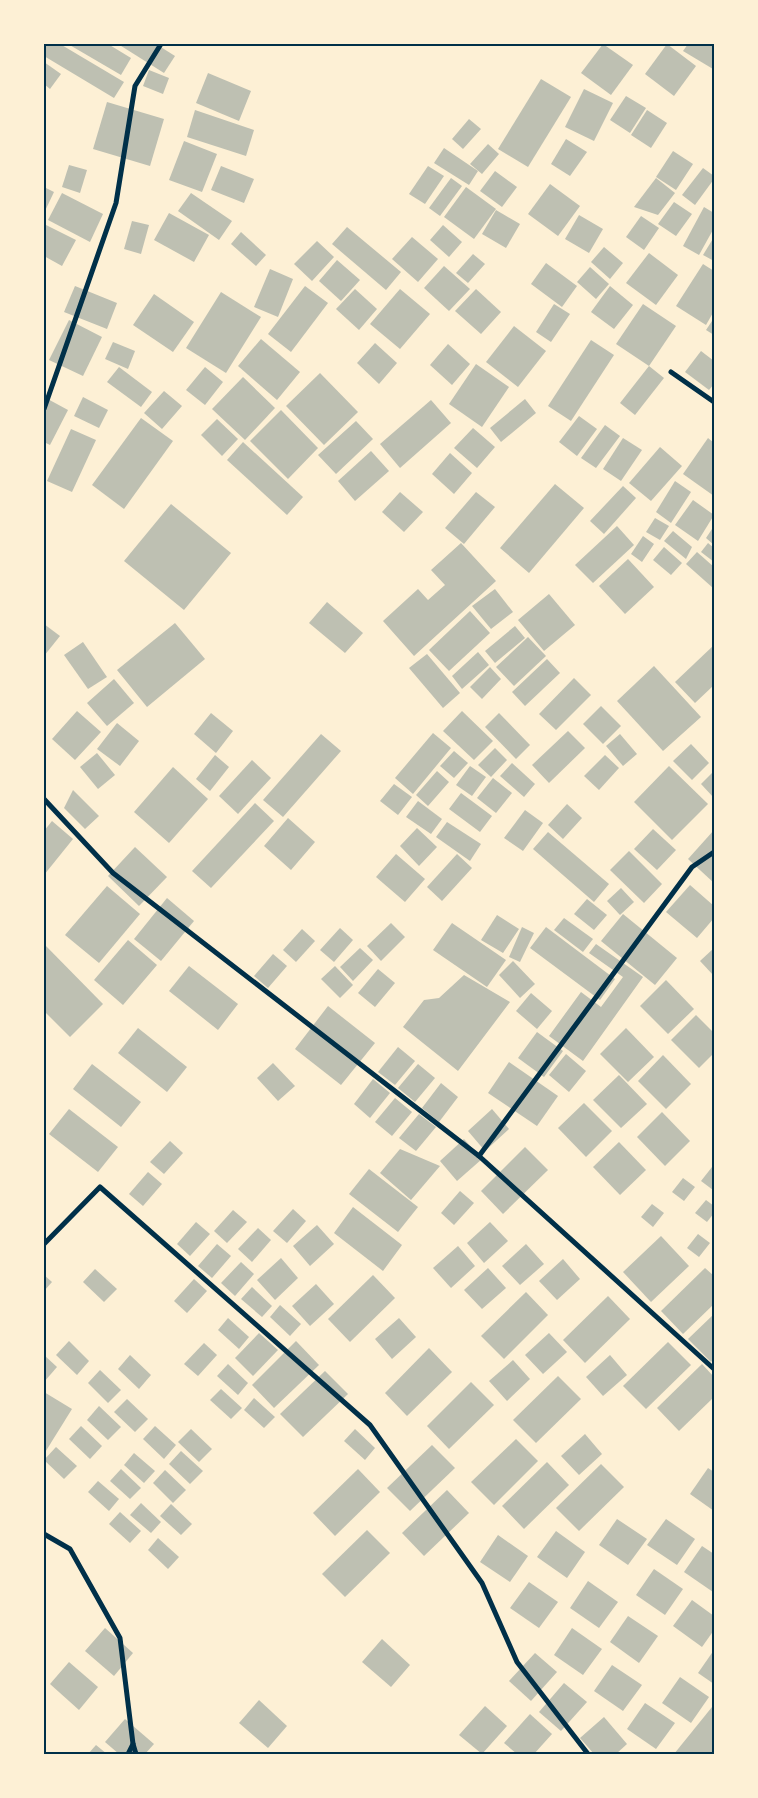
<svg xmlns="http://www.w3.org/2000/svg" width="758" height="1798" font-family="Montserrat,sans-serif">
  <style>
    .building { fill: #bec0b2 }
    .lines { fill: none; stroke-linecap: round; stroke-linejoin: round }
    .minor { stroke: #003049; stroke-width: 5 }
    .neatline { fill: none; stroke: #003049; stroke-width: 2 }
  </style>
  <rect width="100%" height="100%" fill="#fdf0d5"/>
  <g class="building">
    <path d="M44 44H60L124 82 114 98 44 56Z"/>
    <path d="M68 44H108L131 58 121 75Z"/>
    <path d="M118 44H156L175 56 164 73Z"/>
    <path d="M603 44 633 65 611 95 581 73Z"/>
    <path d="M667 44 696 66 674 96 645 74Z"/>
    <path d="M688 44H714L713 69 683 51Z"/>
    <path d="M44 62 61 74 50 89 44 84Z"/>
    <path d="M149 70 169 78 163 94 143 86Z"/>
    <path d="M208 73 251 91 239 121 196 103Z"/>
    <path d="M541 79 571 97 528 167 498 149Z"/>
    <path d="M584 89 613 103 594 141 565 127Z"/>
    <path d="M626 96 646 108 630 133 610 120Z"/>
    <path d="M107 102 164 119 150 166 93 149Z"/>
    <path d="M195 110 254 130 246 156 187 137Z"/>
    <path d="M647 110 667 123 651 148 631 135Z"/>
    <path d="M469 119 481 129 463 149 452 139Z"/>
    <path d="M566 139 587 152 570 176 551 164Z"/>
    <path d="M184 141 217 154 202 192 169 180Z"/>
    <path d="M488 144 499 154 482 174 470 164Z"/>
    <path d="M444 148 478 171 469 185 434 163Z"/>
    <path d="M673 151 693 164 676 190 656 177Z"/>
    <path d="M69 165 87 170 80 193 62 187Z"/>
    <path d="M221 166 254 179 244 203 211 190Z"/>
    <path d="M428 166 444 176 425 204 409 194Z"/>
    <path d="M703 168 714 176V179L695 205 682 195Z"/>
    <path d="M495 171 517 187 502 207 480 191Z"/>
    <path d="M451 178 462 186 440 216 429 208Z"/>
    <path d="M656 178 675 193 658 215 634 207Z"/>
    <path d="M550 184 580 206 558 236 528 214Z"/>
    <path d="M44 187 54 192 44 213Z"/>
    <path d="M466 187 496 209 474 239 444 217Z"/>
    <path d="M62 193 103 214 90 242 48 220Z"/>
    <path d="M191 193 232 221 219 240 178 211Z"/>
    <path d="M674 202 692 214 676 236 658 224Z"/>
    <path d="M704 207 714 213V228L699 255 683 246Z"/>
    <path d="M496 210 520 224 506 248 482 234Z"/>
    <path d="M169 213 209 235 194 262 154 240Z"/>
    <path d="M579 215 603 229 589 253 565 239Z"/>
    <path d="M641 216 659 228 644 250 626 237Z"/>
    <path d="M132 221 149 225 141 254 124 249Z"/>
    <path d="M44 224 76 240 62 266 44 256Z"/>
    <path d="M443 225 462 242 449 257 430 240Z"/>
    <path d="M347 227 401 272 386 290 332 244Z"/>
    <path d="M241 232 266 255 256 266 231 244Z"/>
    <path d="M412 237 438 259 418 282 392 259Z"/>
    <path d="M714 237V261L703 255Z"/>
    <path d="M317 241 334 257 312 281 294 264Z"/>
    <path d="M604 247 623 263 610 279 591 262Z"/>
    <path d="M649 253 678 275 656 305 626 283Z"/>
    <path d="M473 254 485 264 468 283 456 273Z"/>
    <path d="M337 260 360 280 341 301 319 281Z"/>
    <path d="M546 263 577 286 562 307 531 284Z"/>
    <path d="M703 264 714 271V311L706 325 676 306Z"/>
    <path d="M444 266 470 289 449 311 424 288Z"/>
    <path d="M590 267 609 284 596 299 577 282Z"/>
    <path d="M270 269 293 279 278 317 254 307Z"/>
    <path d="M75 286 117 303 107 329 64 312Z"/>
    <path d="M305 286 328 303 291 352 268 334Z"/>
    <path d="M610 286 633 305 614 329 591 312Z"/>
    <path d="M355 289 377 309 359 330 336 309Z"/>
    <path d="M400 289 430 314 400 349 370 324Z"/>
    <path d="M476 289 501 312 481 334 455 311Z"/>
    <path d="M221 292 261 317 226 373 186 348Z"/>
    <path d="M154 294 194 322 173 352 133 325Z"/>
    <path d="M554 304 570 314 551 342 536 332Z"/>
    <path d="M643 304 676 326 649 366 616 344Z"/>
    <path d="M714 318V335L706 330Z"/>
    <path d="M69 320 102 337 83 376 49 360Z"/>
    <path d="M514 326 546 351 518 387 486 362Z"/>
    <path d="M261 339 300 372 277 400 238 366Z"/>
    <path d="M591 340 614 355 571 421 548 406Z"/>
    <path d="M113 342 135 351 128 369 105 359Z"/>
    <path d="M375 343 397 363 379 384 357 363Z"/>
    <path d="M448 344 470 364 452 385 430 365Z"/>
    <path d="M701 351 714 361V384L709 390 685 372Z"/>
    <path d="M476 364 509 387 482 427 449 404Z"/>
    <path d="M649 366 664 378 635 415 620 403Z"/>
    <path d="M119 367 152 392 141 407 107 382Z"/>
    <path d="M205 367 223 382 205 405 186 390Z"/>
    <path d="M320 373 358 412 324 445 286 406Z"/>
    <path d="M243 377 275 408 245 440 212 409Z"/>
    <path d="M164 391 182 406 162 429 144 413Z"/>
    <path d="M44 397 68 410 50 445 44 442Z"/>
    <path d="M83 397 108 410 99 428 74 416Z"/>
    <path d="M525 399 536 413 501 442 490 428Z"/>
    <path d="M431 400 451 423 400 468 380 444Z"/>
    <path d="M281 410 318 448 288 479 250 441Z"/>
    <path d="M579 416 597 429 577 456 559 442Z"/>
    <path d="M141 418 173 441 124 509 92 485Z"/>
    <path d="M217 419 238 439 222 456 201 435Z"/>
    <path d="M356 421 373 439 336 474 318 455Z"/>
    <path d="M605 425 620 436 596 468 581 458Z"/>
    <path d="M473 428 495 447 477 468 454 448Z"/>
    <path d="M71 429 96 440 72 492 47 481Z"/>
    <path d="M623 438 642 450 621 481 603 469Z"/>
    <path d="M708 438 714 443V496L683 474Z"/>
    <path d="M243 442 303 497 287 515 227 460Z"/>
    <path d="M660 447 682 466 651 501 629 483Z"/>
    <path d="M371 451 389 471 355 501 338 481Z"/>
    <path d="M450 453 472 473 454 494 432 474Z"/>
    <path d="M675 481 691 492 671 523 656 512Z"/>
    <path d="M555 484 584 508 529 573 500 548Z"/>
    <path d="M623 486 636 498 604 534 590 521Z"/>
    <path d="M400 492 423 512 404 532 382 512Z"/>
    <path d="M476 492 495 507 464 544 445 528Z"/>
    <path d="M693 500 714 515 698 541 675 525Z"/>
    <path d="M171 504 231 553 184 610 124 561Z"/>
    <path d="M655 518 669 526 660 540 646 532Z"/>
    <path d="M617 526 634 545 593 583 575 565Z"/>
    <path d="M714 526V545L706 538Z"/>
    <path d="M673 531 692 547 686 559 664 541Z"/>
    <path d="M643 536 654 544 642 562 631 554Z"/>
    <path d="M461 543 496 581 414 656 383 621 418 589 428 600 445 585 431 570Z"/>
    <path d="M708 543 714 548V562L701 552Z"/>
    <path d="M664 547 682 563 671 575 653 560Z"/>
    <path d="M697 552 714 567 713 588 686 564Z"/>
    <path d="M628 559 654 587 625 614 599 586Z"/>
    <path d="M495 589 513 612 491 629 472 606Z"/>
    <path d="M549 594 575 625 544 651 518 620Z"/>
    <path d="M327 602 363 633 345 653 309 623Z"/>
    <path d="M470 611 490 633 449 671 429 650Z"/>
    <path d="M175 623 205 659 147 707 117 670Z"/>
    <path d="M44 624 60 636 44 656Z"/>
    <path d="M515 626 525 638 495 663 485 651Z"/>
    <path d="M528 637 546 656 514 686 496 667Z"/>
    <path d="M83 642 107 677 88 689 64 655Z"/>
    <path d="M714 645V685L695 703 675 682Z"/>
    <path d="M478 652 489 665 462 689 452 676Z"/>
    <path d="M427 654 460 693 443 708 409 668Z"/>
    <path d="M547 659 560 673 525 706 512 692Z"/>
    <path d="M654 666 701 717 663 751 617 701Z"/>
    <path d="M490 667 501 679 482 699 470 687Z"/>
    <path d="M574 678 591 695 556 730 539 714Z"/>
    <path d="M114 679 134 703 107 726 87 703Z"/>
    <path d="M601 706 621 726 603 744 583 724Z"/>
    <path d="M77 711 101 732 75 760 52 739Z"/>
    <path d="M462 711 493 741 474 760 443 731Z"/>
    <path d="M211 713 233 731 216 753 194 734Z"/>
    <path d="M499 713 530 745 516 759 485 727Z"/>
    <path d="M117 723 139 741 120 766 97 749Z"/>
    <path d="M568 731 585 748 549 783 532 765Z"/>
    <path d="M433 733 451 748 413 794 395 778Z"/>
    <path d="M321 734 341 751 283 817 263 800Z"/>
    <path d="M620 734 637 754 623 766 606 746Z"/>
    <path d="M691 744 709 763 692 780 673 761Z"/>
    <path d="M495 748 507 760 491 777 478 765Z"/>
    <path d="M454 751 468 763 454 778 440 766Z"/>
    <path d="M97 753 115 775 98 789 80 767Z"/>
    <path d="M215 755 229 767 210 791 196 779Z"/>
    <path d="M605 755 619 768 599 790 584 776Z"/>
    <path d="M252 760 271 778 238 814 219 796Z"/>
    <path d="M512 763 535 784 524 797 500 776Z"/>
    <path d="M470 766 486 777 472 796 456 785Z"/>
    <path d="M669 766 708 804 672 840 634 802Z"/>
    <path d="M173 767 208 799 169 843 134 812Z"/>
    <path d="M437 771 449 782 428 806 416 795Z"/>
    <path d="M714 771V798L701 784Z"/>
    <path d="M493 778 512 793 496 813 477 798Z"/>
    <path d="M394 784 412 797 398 815 380 801Z"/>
    <path d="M73 790 99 816 85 829 64 808Z"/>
    <path d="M461 793 492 816 480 832 449 809Z"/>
    <path d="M418 801 442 819 431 834 406 817Z"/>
    <path d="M255 803 274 821 211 888 192 871Z"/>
    <path d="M567 804 582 818 563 839 548 825Z"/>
    <path d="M525 810 543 823 523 851 504 838Z"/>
    <path d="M288 818 315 842 291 870 264 846Z"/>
    <path d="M52 821 73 839 44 875V831Z"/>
    <path d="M447 822 481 844 470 861 436 837Z"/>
    <path d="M417 828 437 847 419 866 400 846Z"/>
    <path d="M653 829 676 850 657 870 634 849Z"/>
    <path d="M714 830V883L688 859Z"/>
    <path d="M548 832 609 884 594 902 533 849Z"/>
    <path d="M135 847 167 877 139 906 108 876Z"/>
    <path d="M629 851 662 884 644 903 610 870Z"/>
    <path d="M396 854 425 879 405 902 376 877Z"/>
    <path d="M457 854 472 868 442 901 427 887Z"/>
    <path d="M690 885 714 906V918L697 938 666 912Z"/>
    <path d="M107 886 140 914 99 963 65 935Z"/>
    <path d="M621 888 634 902 620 915 607 901Z"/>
    <path d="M167 898 194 921 161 961 134 939Z"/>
    <path d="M587 899 607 915 594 930 574 914Z"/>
    <path d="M623 914 677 958 655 985 601 941Z"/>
    <path d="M497 915 519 929 503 953 481 940Z"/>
    <path d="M564 918 593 939 583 952 554 930Z"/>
    <path d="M391 923 405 937 381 961 367 946Z"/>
    <path d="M452 923 506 960 487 987 433 950Z"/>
    <path d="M522 927 534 933 520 962 509 957Z"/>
    <path d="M546 927 615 979 600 1000 530 948Z"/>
    <path d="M340 928 353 940 334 962 320 950Z"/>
    <path d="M302 929 315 941 296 962 283 950Z"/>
    <path d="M128 940 157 965 123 1005 94 980Z"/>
    <path d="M44 944 103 1004 70 1037 44 1011Z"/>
    <path d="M596 944 643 977 583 1061 549 1036 581 992 601 1007 623 977 589 953Z"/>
    <path d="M360 948 373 960 353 981 340 967Z"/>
    <path d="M714 948V976L700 961Z"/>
    <path d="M273 954 287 966 268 988 254 976Z"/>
    <path d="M513 961 535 984 520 998 499 975Z"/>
    <path d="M189 966 238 1004 218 1030 169 991Z"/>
    <path d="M335 966 353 985 340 998 321 979Z"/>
    <path d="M378 969 395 983 375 1007 358 993Z"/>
    <path d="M464 975 510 1002 458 1071 403 1027 424 1000 439 998Z"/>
    <path d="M666 980 694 1009 668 1034 640 1006Z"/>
    <path d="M531 993 552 1011 537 1029 516 1011Z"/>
    <path d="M328 1006 375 1043 341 1085 295 1049Z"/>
    <path d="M696 1015 714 1033V1053L699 1068 671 1040Z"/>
    <path d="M138 1028 187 1067 167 1092 118 1053Z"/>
    <path d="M626 1028 654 1057 628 1082 600 1054Z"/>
    <path d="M537 1032 563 1051 544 1077 518 1058Z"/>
    <path d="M398 1047 415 1061 395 1085 378 1072Z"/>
    <path d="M566 1054 586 1071 569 1092 549 1075Z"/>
    <path d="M663 1055 691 1084 666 1109 638 1081Z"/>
    <path d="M509 1062 558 1096 537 1126 488 1093Z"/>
    <path d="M273 1063 295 1086 278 1101 257 1078Z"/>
    <path d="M92 1064 141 1102 121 1127 73 1089Z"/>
    <path d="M418 1064 435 1078 415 1102 398 1088Z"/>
    <path d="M619 1075 647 1104 621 1128 593 1100Z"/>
    <path d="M373 1079 390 1093 370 1118 354 1104Z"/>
    <path d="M441 1083 458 1097 439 1122 422 1108Z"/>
    <path d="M395 1098 412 1112 392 1136 375 1122Z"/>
    <path d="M584 1103 612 1131 586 1157 558 1128Z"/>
    <path d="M69 1109 118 1147 98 1172 49 1134Z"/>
    <path d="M492 1109 509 1129 485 1151 468 1131Z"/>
    <path d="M662 1112 690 1141 665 1166 637 1137Z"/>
    <path d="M419 1114 436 1127 416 1151 399 1138Z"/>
    <path d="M464 1139 482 1159 457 1181 440 1161Z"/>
    <path d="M170 1141 183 1153 164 1174 150 1162Z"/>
    <path d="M619 1142 646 1170 620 1195 593 1167Z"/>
    <path d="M525 1147 548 1170 503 1214 481 1191Z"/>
    <path d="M400 1149 440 1166 411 1200 380 1173Z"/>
    <path d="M712 1167 714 1169 713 1190 701 1181Z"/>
    <path d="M369 1169 418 1207 398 1232 349 1194Z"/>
    <path d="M148 1172 162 1184 143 1206 129 1194Z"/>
    <path d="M683 1178 695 1187 684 1201 672 1192Z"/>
    <path d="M460 1191 474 1203 454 1225 441 1213Z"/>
    <path d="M706 1200 714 1206V1213L707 1222 695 1213Z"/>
    <path d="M652 1204 664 1213 653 1227 641 1217Z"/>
    <path d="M353 1207 402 1245 383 1271 334 1233Z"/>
    <path d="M293 1209 306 1221 287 1243 273 1231Z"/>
    <path d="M233 1210 247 1222 227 1243 214 1231Z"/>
    <path d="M196 1222 210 1234 190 1256 177 1244Z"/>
    <path d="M490 1222 508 1241 484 1263 467 1243Z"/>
    <path d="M317 1225 334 1244 310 1266 293 1246Z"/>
    <path d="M258 1228 271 1240 252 1262 238 1249Z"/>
    <path d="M698 1234 710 1243 699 1257 687 1248Z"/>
    <path d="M661 1236 689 1266 651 1302 623 1272Z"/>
    <path d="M217 1244 231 1256 212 1278 198 1266Z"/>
    <path d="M526 1244 544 1264 520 1285 502 1266Z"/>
    <path d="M458 1246 475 1266 451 1288 433 1268Z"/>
    <path d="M281 1258 298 1278 275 1300 257 1280Z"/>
    <path d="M563 1259 580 1279 557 1300 539 1281Z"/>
    <path d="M241 1262 254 1274 235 1296 221 1283Z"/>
    <path d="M488 1268 506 1288 482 1309 464 1290Z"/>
    <path d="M705 1268 714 1276V1304L683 1334 661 1311Z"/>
    <path d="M95 1269 117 1289 104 1302 83 1282Z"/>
    <path d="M44 1275 52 1282 44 1291Z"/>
    <path d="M373 1275 395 1298 350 1342 328 1319Z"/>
    <path d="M194 1279 207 1291 187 1313 174 1301Z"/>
    <path d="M316 1284 334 1304 310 1326 292 1306Z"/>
    <path d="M252 1287 272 1306 262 1317 241 1299Z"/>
    <path d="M526 1292 548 1315 504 1359 481 1336Z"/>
    <path d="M608 1296 630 1319 585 1363 563 1340Z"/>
    <path d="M280 1305 301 1324 290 1336 270 1317Z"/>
    <path d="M714 1314V1358L711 1362 688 1339Z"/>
    <path d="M228 1318 249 1337 239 1349 218 1330Z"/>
    <path d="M399 1318 416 1337 392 1359 375 1339Z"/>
    <path d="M259 1333 278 1350 253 1376 235 1358Z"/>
    <path d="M549 1333 567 1352 543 1374 525 1355Z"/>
    <path d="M69 1341 89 1361 77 1375 56 1355Z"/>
    <path d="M296 1341 319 1365 274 1408 252 1385Z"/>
    <path d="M668 1342 691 1365 646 1409 623 1386Z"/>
    <path d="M204 1343 217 1355 198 1376 184 1364Z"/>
    <path d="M429 1348 452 1372 407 1416 385 1393Z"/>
    <path d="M44 1355 57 1367 44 1382Z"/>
    <path d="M130 1355 151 1375 139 1389 118 1369Z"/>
    <path d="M610 1355 627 1375 603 1396 586 1377Z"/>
    <path d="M513 1360 530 1379 507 1401 489 1381Z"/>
    <path d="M228 1364 248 1383 238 1395 217 1376Z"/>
    <path d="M702 1364 714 1377V1397L679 1431 657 1408Z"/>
    <path d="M100 1370 121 1390 108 1403 88 1383Z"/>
    <path d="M325 1371 348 1394 303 1437 280 1414Z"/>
    <path d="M558 1376 581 1399 536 1443 513 1420Z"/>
    <path d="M471 1382 494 1405 449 1449 427 1426Z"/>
    <path d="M221 1389 242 1408 231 1419 210 1400Z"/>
    <path d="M44 1392 72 1409 44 1454Z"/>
    <path d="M254 1398 275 1417 264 1428 244 1410Z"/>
    <path d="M127 1399 148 1419 135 1432 114 1412Z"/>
    <path d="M99 1406 121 1427 108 1440 87 1420Z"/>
    <path d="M81 1426 102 1446 90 1459 69 1439Z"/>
    <path d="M155 1426 176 1445 164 1459 143 1439Z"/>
    <path d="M191 1429 212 1449 199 1462 178 1442Z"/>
    <path d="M355 1429 375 1448 365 1460 344 1441Z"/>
    <path d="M585 1434 602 1454 579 1475 561 1456Z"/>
    <path d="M516 1439 538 1461 494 1505 471 1482Z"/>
    <path d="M432 1445 455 1468 410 1511 387 1488Z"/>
    <path d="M56 1447 77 1466 64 1479 44 1460Z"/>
    <path d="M181 1451 203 1471 190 1484 169 1464Z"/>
    <path d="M134 1453 155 1471 144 1483 124 1465Z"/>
    <path d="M547 1462 569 1485 524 1529 502 1506Z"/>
    <path d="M601 1464 624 1487 579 1531 556 1508Z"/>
    <path d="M708 1468 714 1472V1511L690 1494Z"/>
    <path d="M121 1469 141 1488 130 1499 110 1481Z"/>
    <path d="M358 1469 380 1492 335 1536 313 1513Z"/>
    <path d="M165 1470 186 1490 173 1503 153 1483Z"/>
    <path d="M98 1481 119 1499 109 1511 88 1492Z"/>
    <path d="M447 1490 469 1513 424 1556 402 1533Z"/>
    <path d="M141 1503 161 1522 151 1533 130 1515Z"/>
    <path d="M171 1504 192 1524 181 1535 160 1516Z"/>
    <path d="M120 1512 141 1531 130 1543 109 1524Z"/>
    <path d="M617 1519 647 1539 628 1565 599 1545Z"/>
    <path d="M666 1519 695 1539 677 1565 647 1545Z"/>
    <path d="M367 1530 390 1553 345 1597 322 1574Z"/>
    <path d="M556 1531 585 1552 567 1578 537 1557Z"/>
    <path d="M498 1535 528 1556 510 1582 480 1562Z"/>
    <path d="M158 1538 179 1557 168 1569 148 1550Z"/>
    <path d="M702 1546 714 1554 713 1592 684 1572Z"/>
    <path d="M654 1569 683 1589 665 1615 636 1595Z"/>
    <path d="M588 1581 618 1602 599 1628 570 1608Z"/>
    <path d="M529 1582 558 1602 539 1628 510 1608Z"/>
    <path d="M692 1600 714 1616V1630L702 1647 673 1626Z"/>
    <path d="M628 1616 658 1636 639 1663 610 1642Z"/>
    <path d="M105 1628 133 1653 114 1676 85 1651Z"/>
    <path d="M572 1628 602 1649 583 1675 554 1655Z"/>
    <path d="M382 1639 410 1665 391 1687 362 1662Z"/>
    <path d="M714 1650V1684L698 1673Z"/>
    <path d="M535 1653 557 1672 531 1701 509 1681Z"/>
    <path d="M69 1662 98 1687 79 1710 50 1684Z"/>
    <path d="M612 1665 642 1685 623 1711 594 1691Z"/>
    <path d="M680 1677 709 1697 691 1723 662 1703Z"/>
    <path d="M564 1683 587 1702 561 1731 539 1712Z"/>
    <path d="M259 1700 287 1726 268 1748 239 1723Z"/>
    <path d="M645 1703 675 1723 656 1749 627 1729Z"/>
    <path d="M485 1706 507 1726 482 1754 459 1735Z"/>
    <path d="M712 1707 714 1708V1754H674Z"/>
    <path d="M530 1714 552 1734 534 1754H517L504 1743Z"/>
    <path d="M604 1717 627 1744 616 1754H594L580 1738Z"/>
    <path d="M125 1719 154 1744 145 1754H119L105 1742Z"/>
    <path d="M96 1745 107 1754H88Z"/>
  </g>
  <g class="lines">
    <g class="minor">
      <path d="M671 372 714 402"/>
      <path d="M44 409 116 203 135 86 161 44"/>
      <path d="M44 799 113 873 479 1156 714 1369"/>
      <path d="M479 1156 692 867 714 852"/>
      <path d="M44 1244 100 1187 370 1425 482 1583 517 1662 588 1754"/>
      <path d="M44 1534 70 1549 120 1638 133 1744 136 1754"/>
      <path d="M128 1754 133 1744"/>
    </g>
  </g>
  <rect width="758" height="1798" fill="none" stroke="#fdf0d5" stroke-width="90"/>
  <rect x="45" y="45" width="668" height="1708" class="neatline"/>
</svg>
